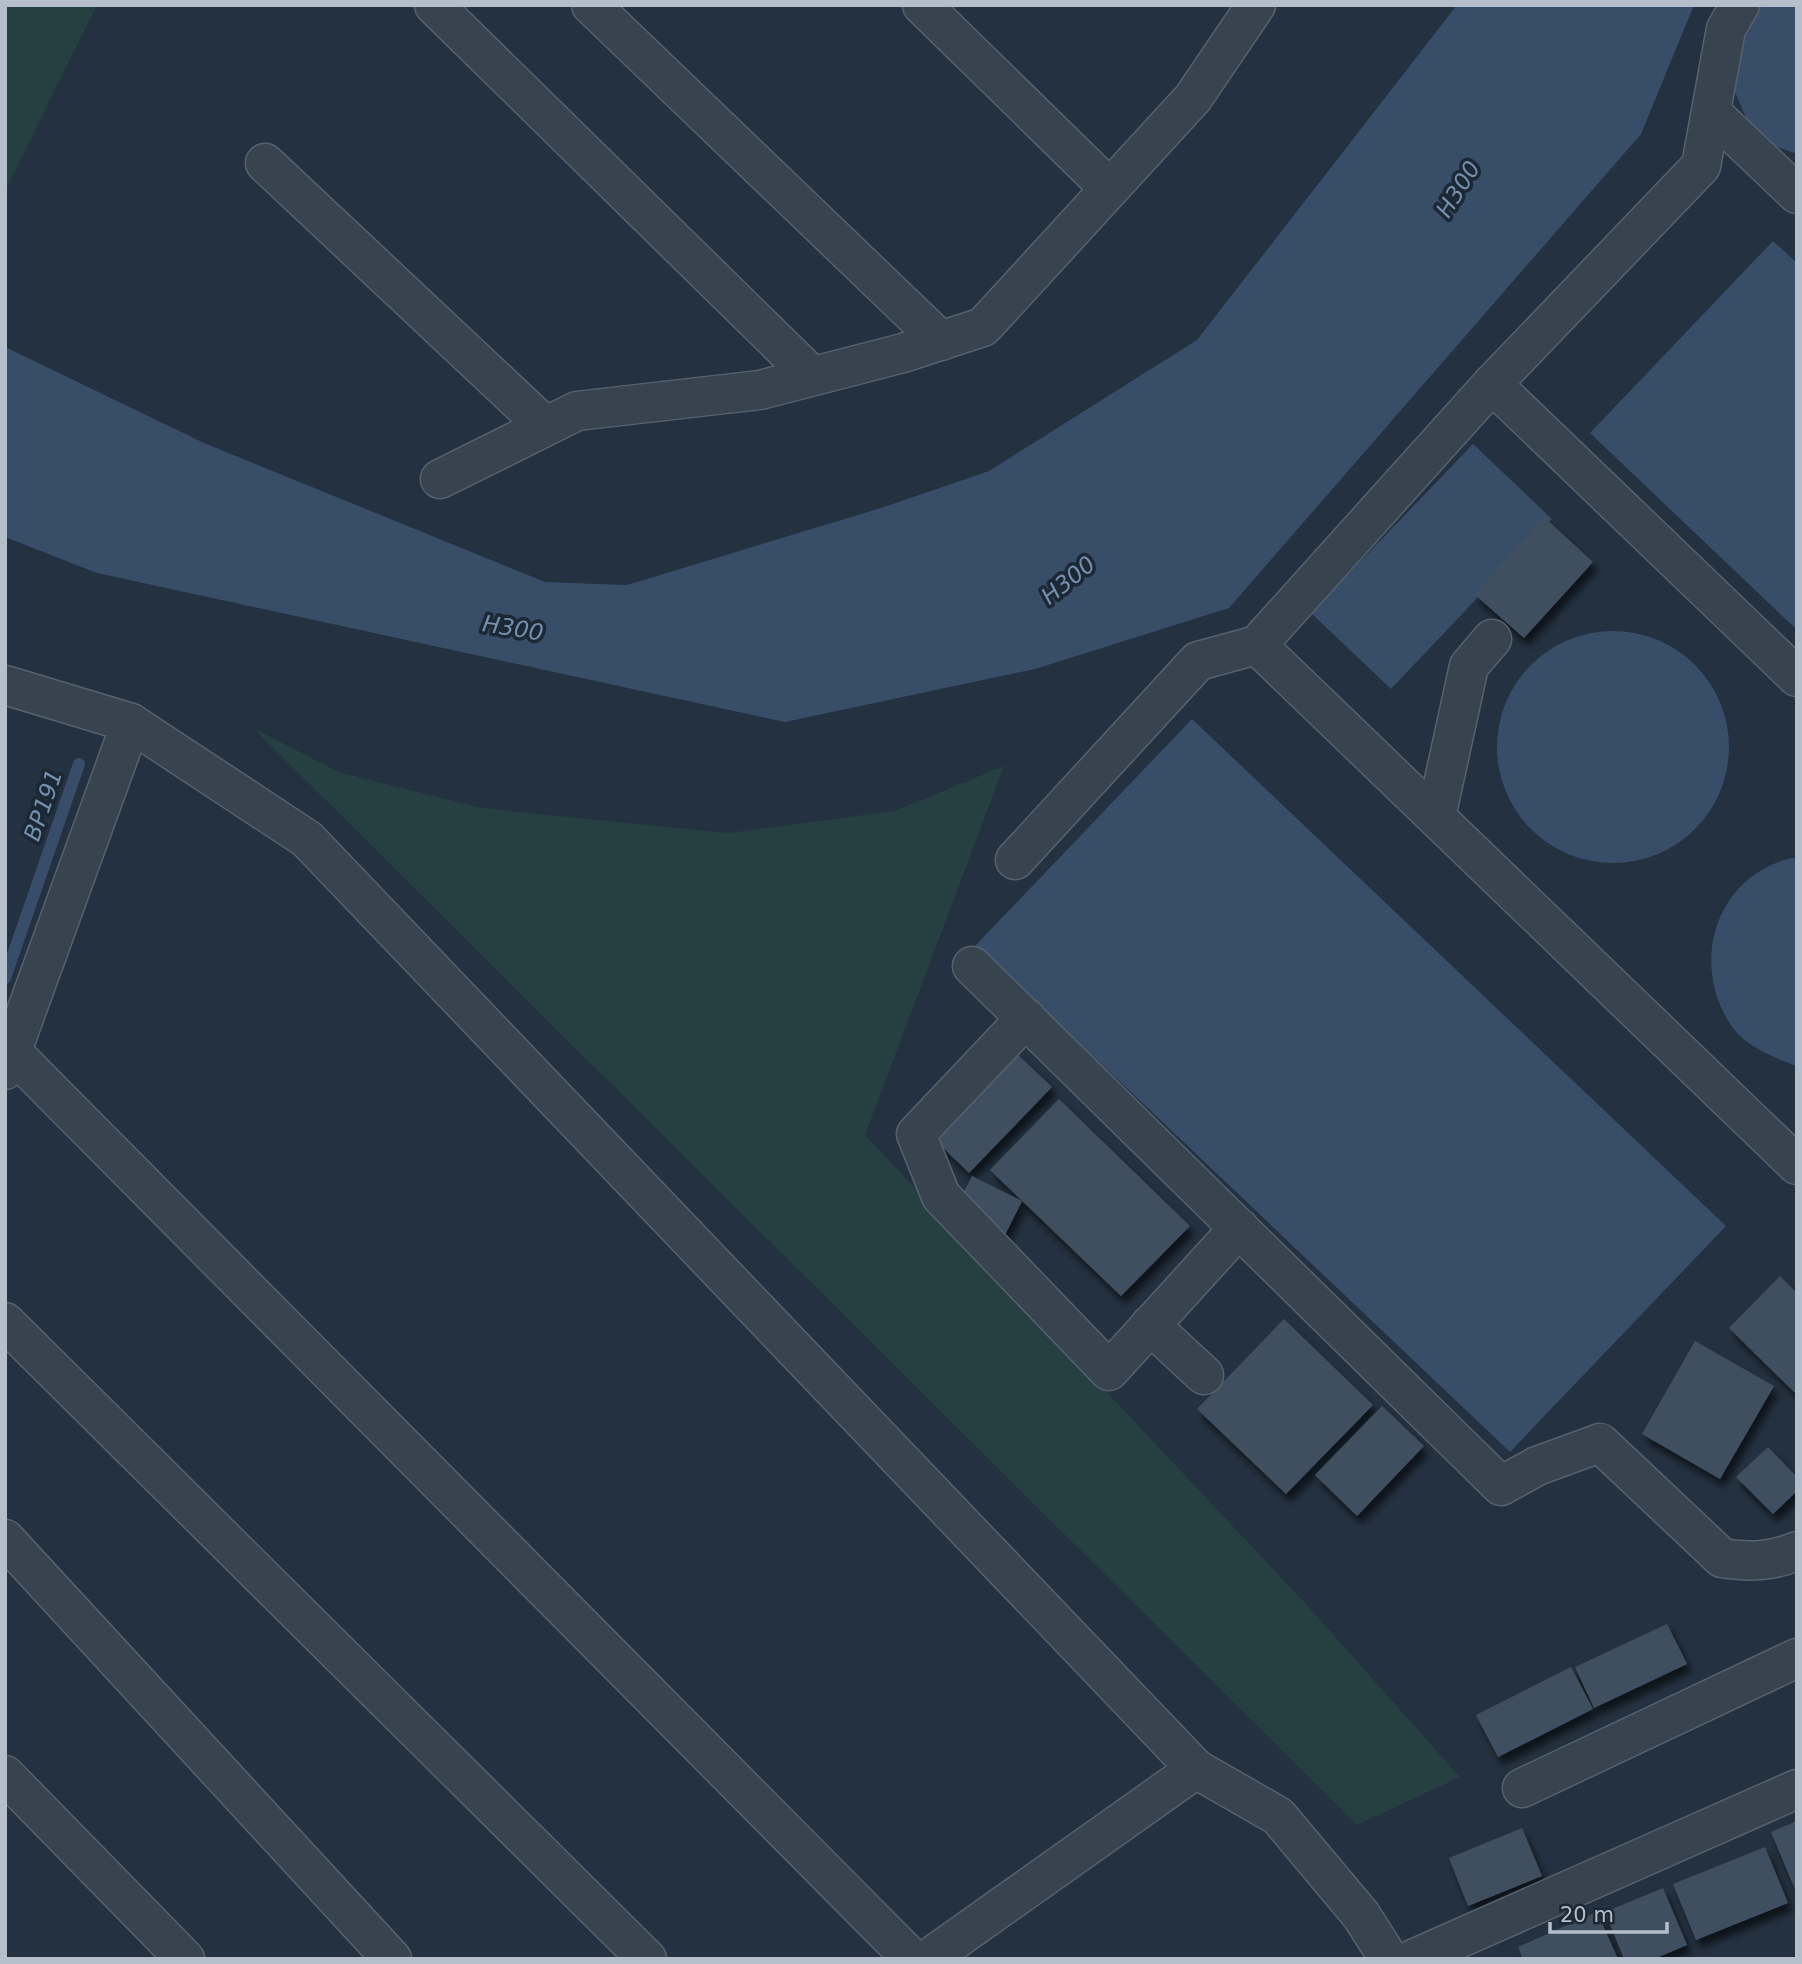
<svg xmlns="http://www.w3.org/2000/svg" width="1802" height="1964" font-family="'DejaVu Sans',sans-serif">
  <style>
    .green { fill: #263f41 }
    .water { fill: #384e68 }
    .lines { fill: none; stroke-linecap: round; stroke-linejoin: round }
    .stream { stroke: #384e68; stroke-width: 12 }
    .building { fill: #40505f; filter: url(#shadow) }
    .minor-casing { stroke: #56616e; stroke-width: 41 }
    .minor { stroke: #384350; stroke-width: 38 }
    .labels { text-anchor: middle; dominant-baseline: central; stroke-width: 7; stroke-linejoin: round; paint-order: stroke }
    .water-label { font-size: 23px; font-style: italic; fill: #7490af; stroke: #1d2835 }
  </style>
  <defs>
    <filter id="shadow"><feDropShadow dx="4.5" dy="8" stdDeviation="3.5" flood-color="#0009"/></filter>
  </defs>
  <rect width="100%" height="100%" fill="#243140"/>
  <g class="green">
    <path d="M5 5H97L5 191Z"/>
    <path d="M253 728 339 772 482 808 729 833 894 811 1004 766 865 1135 1306 1604 1460 1777 1357 1825Z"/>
  </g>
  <g class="water">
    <path d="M1457 5H1694L1641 134 1229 608 1035 669 785 722 97 573 5 537V347L204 443 545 582 627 585 881 508 989 471 1197 340Z"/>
    <path d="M1759 5H1797V154L1772 145 1747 120 1733 87 1746 18Z"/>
    <path d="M1773 241 1797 263V630L1590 433Z"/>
    <path d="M1473 444 1552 519 1391 689 1311 613Z"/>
    <circle cx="1613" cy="747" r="116"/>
    <path d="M1192 719 1726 1226 1510 1452 976 945Z"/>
    <path d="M1797 857V1066H1796C1771 1056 1741 1045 1727 1019 1690 955 1720 871 1797 857Z"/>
  </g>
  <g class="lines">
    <path class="stream" d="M5 978 79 764"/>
  </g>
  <g class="building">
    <path d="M1544 517 1593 562 1524 638 1474 594Z"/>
    <path d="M1014 1051 1052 1087 969 1173 932 1137Z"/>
    <path d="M1059 1099 1190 1226 1121 1296 990 1170Z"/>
    <path d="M972 1176 1022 1201 1003 1239 953 1214Z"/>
    <path d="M1780 1276 1797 1293V1395L1729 1328Z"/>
    <path d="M1284 1319 1373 1405 1286 1494 1197 1409Z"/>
    <path d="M1695 1341 1774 1386 1720 1479 1642 1434Z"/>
    <path d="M1382 1406 1424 1446 1357 1516 1315 1475Z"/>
    <path d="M1768 1447 1797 1477V1491L1773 1514 1736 1477Z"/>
    <path d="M1667 1624 1687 1664 1594 1708 1575 1667Z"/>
    <path d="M1571 1667 1593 1709 1498 1757 1476 1715Z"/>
    <path d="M1797 1821V1894L1771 1832Z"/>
    <path d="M1522 1828 1542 1876 1468 1906 1449 1858Z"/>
    <path d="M1765 1847 1788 1903 1696 1940 1673 1884Z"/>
    <path d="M1663 1888 1687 1945 1654 1959H1624L1605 1912Z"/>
    <path d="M1597 1912 1618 1959H1523L1518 1947Z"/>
  </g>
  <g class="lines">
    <g class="minor-casing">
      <g id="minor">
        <path d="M434 5 812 376"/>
        <path d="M591 5 941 341"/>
        <path d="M922 5 1108 187"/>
        <path d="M1712 113 1797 194"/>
        <path d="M265 163 545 426"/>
        <path d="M1492 384 1797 677"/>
        <path d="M440 479 577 411 760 390 903 353 983 327 1193 98 1256 5"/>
        <path d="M1257 645 1797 1165"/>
        <path d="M5 685 131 723 307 839 1196 1769 1278 1816 1361 1915 1389 1959"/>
        <path d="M1436 817 1469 666 1492 639"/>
        <path d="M1015 860 1198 661 1257 645 1492 384 1701 166 1726 29 1740 5"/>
        <path d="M972 966 1501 1486 1537 1466 1600 1443 1722 1558C1749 1562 1771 1562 1797 1551"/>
        <path d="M1026 1018 916 1134 941 1196 1109 1371 1239 1228"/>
        <path d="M12 1052 912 1959"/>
        <path d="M5 1070 131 723"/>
        <path d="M5 1322 647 1959"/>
        <path d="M1150 1325 1204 1375"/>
        <path d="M5 1539 392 1959"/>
        <path d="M5 1775 185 1959"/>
        <path d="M1522 1788 1797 1658"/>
        <path d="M928 1959 1196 1769"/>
        <path d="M1413 1959 1797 1789"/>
      </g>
    </g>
    <use href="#minor" class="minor"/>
  </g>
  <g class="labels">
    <g class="water-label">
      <text transform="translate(1458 189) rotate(-58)">H300</text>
      <text transform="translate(1068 580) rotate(-39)">H300</text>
      <text transform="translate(513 628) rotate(9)">H300</text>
      <text transform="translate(43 805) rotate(-71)">BP191</text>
    </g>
  </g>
  <rect width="1802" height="1964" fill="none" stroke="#b5becb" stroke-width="14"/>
  <path d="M1550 1922v10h117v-10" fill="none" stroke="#b5becb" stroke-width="3.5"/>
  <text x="1560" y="1922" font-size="21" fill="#b5becb" stroke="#1d2835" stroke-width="5" paint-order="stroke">20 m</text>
</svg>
